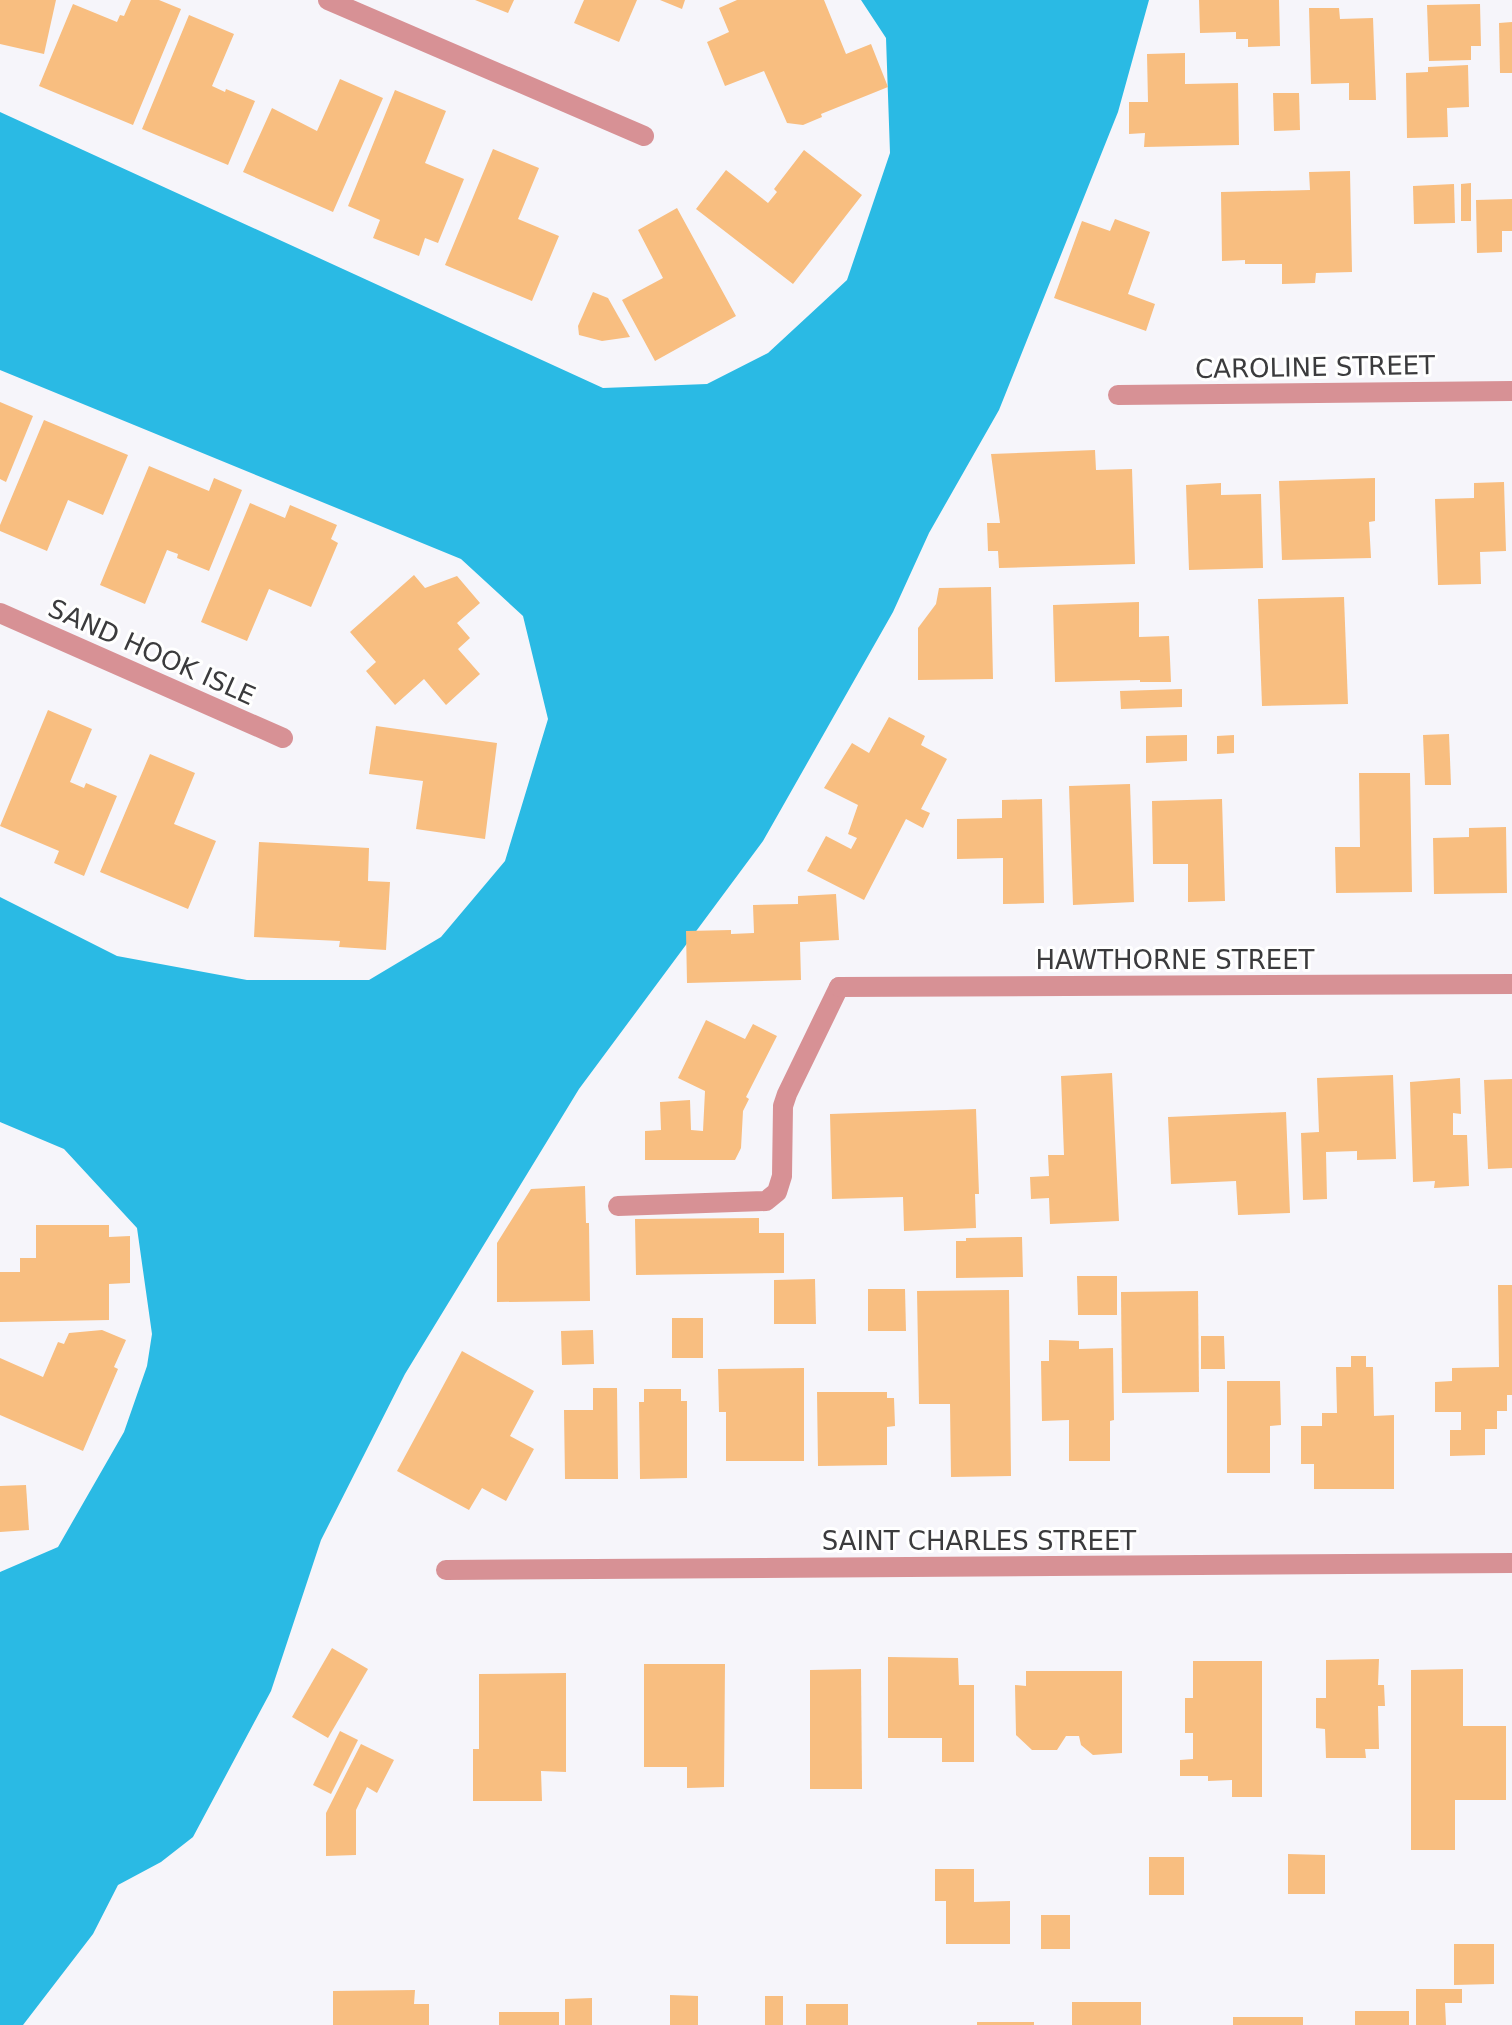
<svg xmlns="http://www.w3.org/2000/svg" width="1512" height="2025" font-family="'DejaVu Sans',sans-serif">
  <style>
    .water { fill: #2abae4 }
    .building { fill: #f8be80 }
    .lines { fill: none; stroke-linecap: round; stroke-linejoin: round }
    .service { stroke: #d79195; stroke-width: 20 }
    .minor { stroke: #d79195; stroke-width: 20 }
    .labels { text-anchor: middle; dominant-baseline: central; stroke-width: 6; stroke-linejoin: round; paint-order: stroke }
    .street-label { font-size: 26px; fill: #3b3b3d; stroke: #fff }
  </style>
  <rect width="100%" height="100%" fill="#f6f5fa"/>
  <path class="water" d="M861 0H1149L1118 112 999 410 929 533 893 612 763 841 579 1089 405 1374 321 1540 271 1691 193 1837 161 1862 118 1885 93 1934 23 2025H0V1572L58 1547 124 1432 147 1366 152 1334 137 1228 64 1149 0 1122V897L117 956 247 980H369L441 937 505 861 548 719 523 616 461 559 0 370V112L603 388 707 384 768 353 847 280 890 153 886 38Z"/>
  <g class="building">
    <path d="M0 0H56L44 54 0 44Z"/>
    <path d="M131 0H159L181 9 133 125 39 86 73 4 117 22 120 15 124 16Z"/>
    <path d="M475 0H514L508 13Z"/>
    <path d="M584 0H637L619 42 574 23Z"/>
    <path d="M660 0H685L682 9Z"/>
    <path d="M737 0H824L846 54 871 44 888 87 821 114 822 117 803 125 787 123 764 71 725 86 707 42 729 32 719 8Z"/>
    <path d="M1199 0H1279L1280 46 1248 47V39H1236V32L1200 33Z"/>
    <path d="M1480 4 1481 46H1471V60L1429 61 1427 5Z"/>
    <path d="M1309 8H1339L1340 19 1373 18 1376 100H1349V83L1311 84Z"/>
    <path d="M189 15 234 34 212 86 225 92 226 89 255 101 228 165 142 129Z"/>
    <path d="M1512 22V73H1500L1499 23Z"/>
    <path d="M1185 53V84L1238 83 1239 145 1144 147 1145 133 1129 134V102H1148L1147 54Z"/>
    <path d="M1468 65 1469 107 1447 108 1448 137 1407 138 1406 73 1428 72V67Z"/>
    <path d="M340 79 383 98 333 212 243 172 272 108 317 131Z"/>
    <path d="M395 90 446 111 425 163 464 179 438 243 425 238 419 256 373 238 380 220 348 206Z"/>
    <path d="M1273 93H1299L1300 130 1274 131Z"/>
    <path d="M493 149 539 168 518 219 559 236 532 301 445 265Z"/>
    <path d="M804 150 862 195 793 284 696 209 726 170 768 203 777 192 774 189Z"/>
    <path d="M1350 171 1352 272 1316 273 1315 283 1282 284V264H1245V260L1222 261 1221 192 1310 190 1309 172Z"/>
    <path d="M1471 183V221H1461V184Z"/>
    <path d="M1454 184 1455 223 1414 224 1413 186Z"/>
    <path d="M1512 199V231H1502V252L1477 253 1476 200Z"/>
    <path d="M677 208 736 316 655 361 622 300 663 278 638 230Z"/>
    <path d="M1115 219 1150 232 1128 294 1155 304 1146 331 1054 298 1082 221 1110 231Z"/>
    <path d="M593 292 608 298 630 337 602 341 579 335 578 326Z"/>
    <path d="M0 402 33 416 6 482 0 479Z"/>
    <path d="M44 420 128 455 103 515 68 500 47 551 0 531V525Z"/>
    <path d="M1095 450 1096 470 1132 469 1135 564 999 568 998 551H988L987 523H1000L991 454Z"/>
    <path d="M149 466 209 491 214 478 242 490 209 571 177 558 178 554 167 550 145 604 100 585Z"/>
    <path d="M1375 478V521L1369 522 1371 558 1282 560 1279 481Z"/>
    <path d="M1504 482 1506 551 1480 552 1481 584 1438 585 1435 499 1474 498V483Z"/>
    <path d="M1221 483V495L1261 494 1263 568 1189 570 1186 485Z"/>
    <path d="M250 503 285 518 290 505 337 525 331 539 338 543 311 607 269 589 247 641 201 622Z"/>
    <path d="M414 575 425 588 457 576 480 603 457 623 470 638 458 649 480 674 446 705 424 679 395 705 366 671 376 662 350 632Z"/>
    <path d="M991 587 993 679 918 680V628L936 604 939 588Z"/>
    <path d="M1344 597 1348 704 1262 706 1258 599Z"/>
    <path d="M1139 602V637L1169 636 1171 682H1140V680L1055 682 1053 605Z"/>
    <path d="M1182 689V707L1121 709 1120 691Z"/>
    <path d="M48 710 92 729 70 782 84 788 86 783 117 796 84 876 54 863 59 851 0 826Z"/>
    <path d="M889 717 925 736 921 745 947 759 921 809 930 813 923 828 906 819 864 900 807 871 826 836 851 849 857 838 848 834 858 805 824 788 852 743 869 753Z"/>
    <path d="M376 726 497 743 485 839 416 829 423 781 369 774Z"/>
    <path d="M1449 734 1451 785H1425L1423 735Z"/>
    <path d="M1187 735V761L1146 763V736Z"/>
    <path d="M1234 735V753L1217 754V736Z"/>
    <path d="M150 754 195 773 174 824 216 841 188 909 100 872Z"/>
    <path d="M1359 773H1410L1412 892 1336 893 1335 847H1360Z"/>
    <path d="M1130 784 1134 902 1073 905 1069 786Z"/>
    <path d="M1042 799 1044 903 1003 904V858L957 859V819L1002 818V800Z"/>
    <path d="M1222 799 1225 901 1188 902V864H1153L1152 801Z"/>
    <path d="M1506 827 1507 893 1434 894 1433 838 1469 837V828Z"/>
    <path d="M259 842 369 848 368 881 390 882 386 950 339 947 340 941 254 937Z"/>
    <path d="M836 894 839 940 800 942 801 980 687 983 686 931 731 930V934L754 933 753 905 798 904V896Z"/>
    <path d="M706 1020 745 1039 753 1024 777 1036 746 1097 749 1099 743 1111 741 1148 735 1160H645V1131L661 1130 660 1102 690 1100 691 1130 703 1131 705 1091 678 1078Z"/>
    <path d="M1112 1073 1119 1221 1050 1224 1049 1198 1031 1199 1030 1177 1049 1176 1048 1155H1064L1061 1076Z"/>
    <path d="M1393 1075 1396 1159 1357 1160V1151L1326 1152 1327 1199 1303 1200 1301 1133 1319 1132 1317 1078Z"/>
    <path d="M1460 1078 1461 1114 1453 1113V1135H1467L1469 1186 1434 1188 1435 1181 1413 1182 1410 1082Z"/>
    <path d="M1512 1079V1168L1488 1169 1484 1080Z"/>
    <path d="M976 1109 979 1194H975L976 1228 904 1231 903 1197 832 1199 830 1114Z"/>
    <path d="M1286 1112 1290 1213 1238 1215 1236 1181 1171 1184 1168 1117Z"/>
    <path d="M585 1186 586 1223H589L590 1301 497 1302V1243L531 1189Z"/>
    <path d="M759 1218V1233H784V1273L636 1275 635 1219Z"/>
    <path d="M36 1225H109V1237L130 1236V1283L109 1284V1320L0 1322V1272H20V1258H36Z"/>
    <path d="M1022 1237 1023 1277 956 1278V1241H966V1238Z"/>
    <path d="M1077 1276H1117V1315H1078Z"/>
    <path d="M815 1279 816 1324H774V1280Z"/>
    <path d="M1498 1285H1512V1395H1507V1411H1497V1429H1485V1455L1450 1456V1430H1461V1412H1435V1382L1452 1381V1368L1499 1367Z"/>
    <path d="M868 1289H905L906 1331H868Z"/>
    <path d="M1009 1290 1011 1476 951 1477 950 1404H919L917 1291Z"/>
    <path d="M1198 1291 1199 1392 1122 1393 1121 1292Z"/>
    <rect x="672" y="1318" width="31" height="40"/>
    <path d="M102 1330 126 1340 114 1367 118 1369 83 1451 0 1415V1358L43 1377 58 1342 64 1344 69 1333Z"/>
    <path d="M593 1330 594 1364 562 1365 561 1331Z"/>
    <path d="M1201 1336H1224L1225 1369H1201Z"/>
    <path d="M1049 1340 1079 1341V1349L1113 1348 1114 1420 1110 1421V1461H1069V1420L1042 1421 1041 1361H1049Z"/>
    <path d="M462 1351 534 1391 510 1436 534 1449 506 1501 482 1488 469 1510 397 1471Z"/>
    <path d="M1351 1356H1366V1367H1373L1374 1416 1394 1415V1489H1314V1464H1301V1426H1322V1413H1337L1336 1367H1351Z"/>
    <path d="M804 1368V1461H726V1412H719L718 1369Z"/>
    <path d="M1227 1381H1280L1281 1425 1270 1426V1473H1227Z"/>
    <path d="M593 1388H617L618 1479H565L564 1410H593Z"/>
    <path d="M644 1389H681V1401H687V1478L640 1479 639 1402H644Z"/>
    <path d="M817 1392H887V1398H894L895 1426 887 1427V1465L818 1466Z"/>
    <path d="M26 1485 29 1530 0 1532V1486Z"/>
    <path d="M332 1648 368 1669 328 1738 292 1717Z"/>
    <path d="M888 1657 958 1658 959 1685H974V1762H942V1738H888Z"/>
    <path d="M1379 1659 1378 1685H1384L1385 1706H1378L1379 1749H1365L1366 1758H1326L1325 1729 1316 1728V1698H1326V1660Z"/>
    <path d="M1193 1661H1262V1797H1232V1780L1208 1781V1776H1180V1760L1193 1759V1733H1185V1698H1193Z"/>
    <path d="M644 1664H725L724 1787 687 1788V1767H644Z"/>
    <path d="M861 1669 862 1789H810V1670Z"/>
    <path d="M1463 1669V1726H1506V1800H1455V1850H1411V1670Z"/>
    <path d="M1026 1671H1122V1753L1093 1755 1081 1745 1079 1736H1066L1057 1750H1032L1016 1735 1015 1685 1026 1686Z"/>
    <path d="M566 1673V1772L541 1771 542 1801H473V1749H479V1674Z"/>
    <path d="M340 1731 358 1740 331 1794 313 1785Z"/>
    <path d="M361 1744 394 1760 377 1793 367 1787 356 1810V1855L326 1856V1813Z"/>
    <path d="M1288 1854 1325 1855V1894H1288Z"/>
    <rect x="1149" y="1857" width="35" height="38"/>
    <path d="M935 1869H974V1902L1010 1901V1944H946V1901H935Z"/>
    <rect x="1041" y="1915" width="29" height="34"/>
    <path d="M1454 1944H1494V1984L1454 1985Z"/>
    <path d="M1416 1989H1462V2003H1445L1446 2025H1416Z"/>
    <path d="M415 1990 414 2004H429V2025H333V1991Z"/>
    <path d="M670 1995 698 1996V2025H670Z"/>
    <rect x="765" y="1996" width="18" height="29"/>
    <path d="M592 1998V2025H565V1999Z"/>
    <rect x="1072" y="2002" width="69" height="23"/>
    <rect x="806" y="2004" width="42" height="21"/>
    <rect x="1355" y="2011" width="54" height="14"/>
    <rect x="499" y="2012" width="60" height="13"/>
    <rect x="1233" y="2017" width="70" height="8"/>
    <rect x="977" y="2022" width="57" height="3"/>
  </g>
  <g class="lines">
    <path class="service" d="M618 1206 766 1201 777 1192 782 1176 783 1106 787 1094 839 987"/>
    <g class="minor">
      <path d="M328 0 644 136"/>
      <path d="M1118 395 1512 391"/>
      <path d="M0 613 283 738"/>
      <path d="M839 987 1512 984"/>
      <path d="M446 1570 1512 1563"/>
    </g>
  </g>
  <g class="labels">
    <g class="street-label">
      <text transform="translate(1315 367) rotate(-1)">CAROLINE STREET</text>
      <text transform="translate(152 652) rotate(24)">SAND HOOK ISLE</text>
      <text x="1175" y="960">HAWTHORNE STREET</text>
      <text x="979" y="1541">SAINT CHARLES STREET</text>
    </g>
  </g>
</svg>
